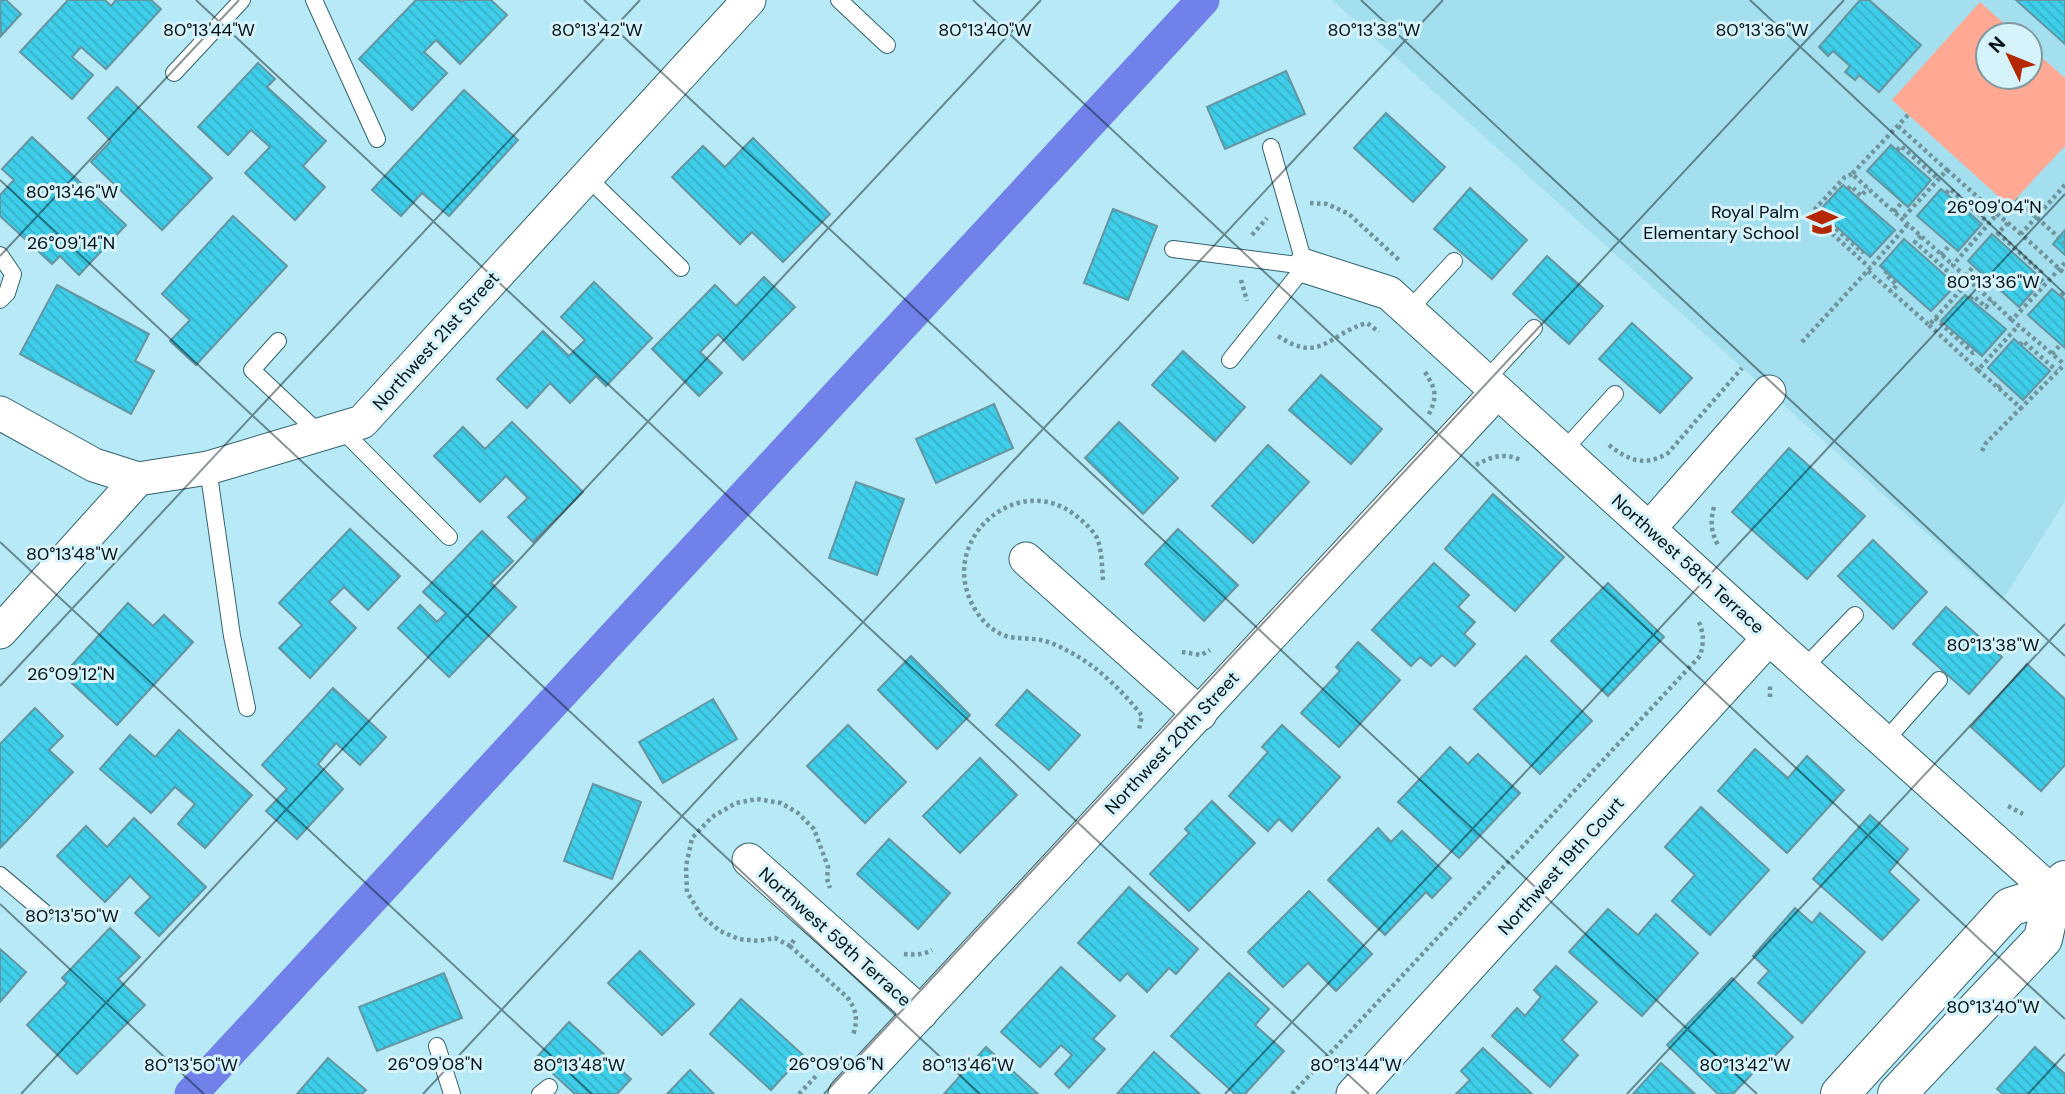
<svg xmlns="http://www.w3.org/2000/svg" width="2065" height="1094" font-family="'DM Sans',sans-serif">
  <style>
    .built { fill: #a3dfee; fill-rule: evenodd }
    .green { fill: #ffa893 }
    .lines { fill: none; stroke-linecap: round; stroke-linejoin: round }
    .canal { stroke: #7081e9; stroke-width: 33 }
    .building { fill: url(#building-back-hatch); stroke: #6495a0; stroke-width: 2 }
    .lane-casing { stroke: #32626d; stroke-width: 18 }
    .street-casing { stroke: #32626d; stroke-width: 35 }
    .secondary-casing { stroke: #32626d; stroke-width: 40 }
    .path { stroke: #6f949d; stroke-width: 4.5; stroke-dasharray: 3.5 3.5; stroke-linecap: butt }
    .lane { stroke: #fff; stroke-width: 16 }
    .street { stroke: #fff; stroke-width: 33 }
    .secondary { stroke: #fff; stroke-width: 38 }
    .ticks { fill: none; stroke: #011115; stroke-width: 2; stroke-opacity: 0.45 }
    .labels { text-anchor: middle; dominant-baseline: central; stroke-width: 6; stroke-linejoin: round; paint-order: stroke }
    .poi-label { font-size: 18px; fill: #011115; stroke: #d6f3fb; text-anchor: end }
    .street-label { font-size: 18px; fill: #011115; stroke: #d6f3fb }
    .ticks-label { font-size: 18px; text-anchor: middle; fill: #011115; stroke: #d6f3fb; stroke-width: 6; stroke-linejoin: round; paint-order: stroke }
  </style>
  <defs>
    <pattern id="building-back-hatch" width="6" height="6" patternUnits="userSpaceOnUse" patternTransform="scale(1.75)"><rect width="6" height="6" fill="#3eceea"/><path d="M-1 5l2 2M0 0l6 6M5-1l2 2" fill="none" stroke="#35b0c8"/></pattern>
  </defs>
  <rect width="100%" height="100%" fill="#b7eaf6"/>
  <path class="built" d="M1332 0H2065V501L2002 601ZM1988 35H2030V77H1988Z"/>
  <path class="green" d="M1980 2 2017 35H1988V77H2030V47L2065 78V146L2009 206 1892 100Z"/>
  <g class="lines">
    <path class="canal" d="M191 1094 1203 0"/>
  </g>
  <g class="building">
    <path d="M0 0H6L21 14 1 36Z"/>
    <path d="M68 0H105L111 6 116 0H151L161 9 106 69 81 47 72 57 93 75 72 99 20 52Z"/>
    <path d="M416 0H459L461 2 463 0H491L507 15 460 64 436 40 424 52 447 73 412 110 359 59Z"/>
    <path d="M1860 0H1869L1921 45 1879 92 1859 75 1855 80 1845 72 1850 66 1833 51 1828 56 1819 47Z"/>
    <path d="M2016 0H2065V44Z"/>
    <path d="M258 63 275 79 267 87 326 141 303 166 325 187 295 220 245 173 270 147 251 130 228 155 198 127Z"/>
    <path d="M1286 71 1305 114 1225 149 1207 107Z"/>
    <path d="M117 87 212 178 162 230 91 162 111 141 88 118Z"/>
    <path d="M464 90 518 140 449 216 422 193 401 216 372 190Z"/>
    <path d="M1386 113 1445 167 1413 202 1354 148Z"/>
    <path d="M32 137 126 225 79 275 60 256 52 264 0 216V195L14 180 2 169Z"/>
    <path d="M753 138 830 214 783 262 752 232 740 244 672 177 703 146 725 167Z"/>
    <path d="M1891 145 1931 180 1908 207 1867 171Z"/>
    <path d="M1843 185 1895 230 1870 257 1819 211Z"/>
    <path d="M1470 188 1527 240 1492 279 1434 229Z"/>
    <path d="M1941 189 1982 224 1958 251 1917 216Z"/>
    <path d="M1113 209 1157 226 1128 300 1084 283Z"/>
    <path d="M233 216 287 266 196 365 170 341 190 320 162 294Z"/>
    <path d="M2065 230V255L2053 244Z"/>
    <path d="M1992 234 2043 280 2019 307 1968 261Z"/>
    <path d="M1904 239 1956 285 1931 311 1880 266Z"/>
    <path d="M1547 256 1603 306 1569 344 1513 294Z"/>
    <path d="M764 277 795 307 743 360 718 334 700 352 722 373 699 396 652 349 715 285 736 306Z"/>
    <path d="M594 282 652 338 606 386 596 376 570 403 550 383 527 408 497 379 543 331 569 356 585 340 561 317Z"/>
    <path d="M57 285 149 334 135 361 154 371 131 414 20 354Z"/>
    <path d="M2052 289 2065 300V348L2028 315Z"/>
    <path d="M1965 295 2006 329 1982 356 1941 321Z"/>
    <path d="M1632 323 1692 378 1660 413 1599 359Z"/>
    <path d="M2014 339 2050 371 2023 400 1988 368Z"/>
    <path d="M1183 351 1245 407 1215 441 1152 385Z"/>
    <path d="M1321 375 1382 429 1351 464 1289 410Z"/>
    <path d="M994 404 1013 448 936 483 916 439Z"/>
    <path d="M512 422 583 492 533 542 508 517 528 498 506 476 480 502 434 456 463 427 485 449Z"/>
    <path d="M1119 422 1178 478 1143 514 1085 458Z"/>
    <path d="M1268 445 1309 482 1253 543 1212 506Z"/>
    <path d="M1789 448 1865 516 1807 579 1732 512Z"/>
    <path d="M856 482 904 499 877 575 829 558Z"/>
    <path d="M1493 494 1564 557 1515 611 1445 549Z"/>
    <path d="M350 529 400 576 368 610 344 587 329 602 356 628 310 678 279 648 302 625 279 603Z"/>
    <path d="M1178 529 1238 585 1204 621 1145 564Z"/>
    <path d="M482 531 513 561 491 583 516 607 449 677 398 628 420 605 437 622 446 613 423 592Z"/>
    <path d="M1873 540 1927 592 1893 629 1838 576Z"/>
    <path d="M1434 563 1469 595 1458 607 1475 622 1464 634 1475 644 1455 666 1442 655 1431 666 1420 657 1411 666 1372 630Z"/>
    <path d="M1608 583 1664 637 1608 696 1551 641Z"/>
    <path d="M128 603 153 626 164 615 193 642 117 725 63 675Z"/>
    <path d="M1946 607 2002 657 1969 694 1913 644Z"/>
    <path d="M1358 642 1400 680 1339 747 1301 713 1340 671 1336 667Z"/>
    <path d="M911 656 970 715 937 749 878 690Z"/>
    <path d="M1526 656 1592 721 1540 774 1474 709Z"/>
    <path d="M2027 664 2065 699V765L2041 791 1971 727Z"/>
    <path d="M333 688 386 737 360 765 336 743 318 764 343 789 297 839 266 811 287 789 262 765Z"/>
    <path d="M1027 690 1080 735 1049 770 996 725Z"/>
    <path d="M713 699 737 739 663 783 639 742Z"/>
    <path d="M35 708 63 736 49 750 73 772 0 848V744Z"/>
    <path d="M848 725 906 782 865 823 807 766Z"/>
    <path d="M1282 725 1340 777 1292 831 1279 819 1268 831 1229 796 1268 752 1262 747Z"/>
    <path d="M179 730 252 795 205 848 178 824 195 804 175 787 151 813 100 769 130 735 155 757Z"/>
    <path d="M1450 747 1468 764 1478 754 1520 793 1459 858 1398 802Z"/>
    <path d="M1755 749 1788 778 1807 756 1844 790 1787 853 1718 791Z"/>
    <path d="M980 758 1017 795 960 853 923 816Z"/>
    <path d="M593 784 641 802 612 879 564 861Z"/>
    <path d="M1212 801 1255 843 1189 911 1150 874 1189 833 1185 829Z"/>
    <path d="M1701 807 1769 870 1710 935 1672 901 1695 875 1665 847Z"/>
    <path d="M1870 815 1908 849 1889 872 1919 900 1882 940 1813 879Z"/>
    <path d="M134 818 206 887 159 936 135 913 151 897 130 876 105 902 57 856 86 826 107 847Z"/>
    <path d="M1378 828 1391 842 1402 831 1451 878 1432 898 1426 892 1385 935 1328 880Z"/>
    <path d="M889 839 950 893 918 929 857 874Z"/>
    <path d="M1129 887 1198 949 1176 974 1169 968 1147 992 1127 973 1120 981 1078 943Z"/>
    <path d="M1309 891 1372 954 1336 991 1308 963 1283 987 1248 952Z"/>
    <path d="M1795 908 1812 923 1820 913 1865 952 1802 1023 1758 983 1769 971 1753 956Z"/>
    <path d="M1608 909 1638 935 1656 914 1698 953 1642 1016 1569 952Z"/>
    <path d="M110 928 140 957 118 979 145 1005 77 1074 27 1025 67 983 62 978Z"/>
    <path d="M0 949 26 972 0 1002Z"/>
    <path d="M640 951 694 1004 662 1035 608 983Z"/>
    <path d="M1556 966 1597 1002 1562 1040 1578 1055 1550 1087 1492 1036 1517 1008 1525 1016 1541 997 1534 990Z"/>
    <path d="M1061 967 1115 1016 1093 1039 1105 1049 1069 1088 1055 1074 1072 1055 1061 1045 1040 1067 1001 1032Z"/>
    <path d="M444 973 462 1018 377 1051 359 1007Z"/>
    <path d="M1229 973 1269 1009 1255 1025 1284 1051 1245 1094H1235L1171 1036Z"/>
    <path d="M1732 978 1793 1037 1771 1060 1768 1057 1733 1094H1718L1667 1045Z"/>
    <path d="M741 999 803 1055 771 1090 710 1034Z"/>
    <path d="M569 1022 631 1079 617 1094H575L536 1058Z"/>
    <path d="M986 1047 1038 1094H944Z"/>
    <path d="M2035 1047 2065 1074V1094H2003L1997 1089Z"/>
    <path d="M1483 1048 1532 1094H1456L1470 1080 1461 1071Z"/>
    <path d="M1154 1052 1200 1094H1117Z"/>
    <path d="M328 1058 366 1090 362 1094H297Z"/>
    <path d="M1661 1063 1695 1094H1633Z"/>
    <path d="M690 1070 714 1094H667Z"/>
  </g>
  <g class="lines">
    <g class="lane-casing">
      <g id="lane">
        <path d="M314 0 377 139"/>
        <path d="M839 0 887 45"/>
        <path d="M174 73 242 0"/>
        <path d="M1271 147 1305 266"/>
        <path d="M587 177 681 268"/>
        <path d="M1173 249 1305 266"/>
        <path d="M0 255 13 274 7 293 0 300"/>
        <path d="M1408 311 1454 261"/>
        <path d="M278 341 252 370 320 434"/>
        <path d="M1230 360 1305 266"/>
        <path d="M1485 381 1534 328"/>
        <path d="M340 428 449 537"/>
        <path d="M1563 451 1615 394"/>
        <path d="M208 468 232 636 247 708"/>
        <path d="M1803 669 1855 615"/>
        <path d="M1885 741 1939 680"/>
        <path d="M0 875 45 913"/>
        <path d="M437 1046 452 1094"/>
        <path d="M540 1094 549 1087"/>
      </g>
    </g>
    <g class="street-casing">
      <g id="street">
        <path d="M1305 266 1389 293 1769 638 2053 893"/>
        <path d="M0 413 94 465 138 479"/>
        <path d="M1649 529 1769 392"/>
        <path d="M1026 559 1200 714"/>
        <path d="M0 632 138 479 208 468 362 422 749 0"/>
        <path d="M749 860 921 1013"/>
        <path d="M845 1094 1497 392"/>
        <path d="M1353 1094 1769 638"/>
      </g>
    </g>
    <g class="secondary-casing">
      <g id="secondary">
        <path d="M1840 1094 2010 907 2053 893 2065 880"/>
        <path d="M1897 1094 2043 939 2053 893"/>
      </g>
    </g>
    <g class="path">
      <path d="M1908 115 1852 174 1953 265"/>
      <path d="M1898 126 1947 170 1902 219"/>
      <path d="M1897 150 1901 146 1938 179"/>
      <path d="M1947 170 1997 214 1953 265 2012 320"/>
      <path d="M1852 174 1845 177 1814 210 1815 218 1870 268 1908 224"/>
      <path d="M2065 185 2021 234 2065 274"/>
      <path d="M1848 189 1851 186 1861 196 1868 188"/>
      <path d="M1946 193 1950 189 1989 223"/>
      <path d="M2016 199 2065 243"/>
      <path d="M1310 203 1327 204 1349 214 1400 261"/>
      <path d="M2006 203 1997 214 2021 234"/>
      <path d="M1815 210 1862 252 1863 251"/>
      <path d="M1894 212 1902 202"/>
      <path d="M2008 223 1998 233 2041 272 2038 275"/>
      <path d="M1252 235 1267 218"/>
      <path d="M1921 236 1915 242 1954 277 1951 280"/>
      <path d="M1941 255 1951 244"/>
      <path d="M2065 263 2012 320 2064 364 2065 363"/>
      <path d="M1868 271 1929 325 1969 281"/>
      <path d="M1887 271 1885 274 1897 285 1891 292"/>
      <path d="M1965 276 1974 266"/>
      <path d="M1241 280 1247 301"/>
      <path d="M2061 296 2064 292 2065 293"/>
      <path d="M1970 299 1973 296 1986 307 1992 300"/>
      <path d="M1935 318 1973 353 1976 351"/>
      <path d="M1929 325 1978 370 2019 325"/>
      <path d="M1278 336C1321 365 1329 333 1367 323L1379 332"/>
      <path d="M1802 342 1869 269"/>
      <path d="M2020 345 2023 341 2057 371"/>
      <path d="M2052 354 2061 344"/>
      <path d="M1978 370 2021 408 2064 365"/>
      <path d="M1425 372C1436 390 1438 396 1428 416"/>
      <path d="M1998 388 2004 382"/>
      <path d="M1609 445C1629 461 1645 467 1668 453L1742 368"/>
      <path d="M1982 451 1986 443 2021 408"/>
      <path d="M1476 465C1490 457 1505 452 1520 460"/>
      <path d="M1714 507C1710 521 1711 532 1718 545"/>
      <path d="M1103 580C1102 568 1102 550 1097 538 1092 529 1083 521 1075 515 1020 472 944 534 969 597 976 615 990 632 1009 637 1020 639 1031 638 1041 640 1050 642 1059 646 1066 650 1095 664 1123 691 1142 716L1139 729"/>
      <path d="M1182 652 1201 655 1210 650"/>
      <path d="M1770 697V684"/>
      <path d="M2008 806 2023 814"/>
      <path d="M794 940 790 946 775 938 758 941 739 939 720 931 701 915 687 892 686 866 692 838 712 817 736 803 757 799 781 803 798 813 814 829 828 867 827 879 830 888"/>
      <path d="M790 946 847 997C857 1010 858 1020 853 1035"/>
      <path d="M904 954C914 955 923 955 932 950"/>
      <path d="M799 1094 817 1075"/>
      <path d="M1292 1094 1700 656C1704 642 1704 633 1698 620"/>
    </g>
    <use href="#lane" class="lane"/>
    <use href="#street" class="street"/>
    <use href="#secondary" class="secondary"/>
  </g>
  <path class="ticks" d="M196 0 1369 1094M584 0 1757 1094M973 0 2065 1019M1361 0 2065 656M1750 0 2065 294M0 180 980 1094M0 256 239 0M0 542 592 1094M0 686 640 0M0 904 204 1094M21 1094 1041 0M423 1094 1443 0M824 1094 1844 0M1225 1094 2065 194M1627 1094 2065 624M2028 1094 2065 1054"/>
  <defs>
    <g id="school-bare" transform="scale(2.415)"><path d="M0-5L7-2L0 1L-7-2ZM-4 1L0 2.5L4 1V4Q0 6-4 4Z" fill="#b32800" stroke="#d6f3fb" stroke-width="2.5" paint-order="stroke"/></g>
  </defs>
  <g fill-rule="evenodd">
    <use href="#school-bare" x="1822" y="222"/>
  </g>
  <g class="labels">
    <g class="poi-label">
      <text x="1799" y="212">Royal Palm<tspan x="1799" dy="21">Elementary School</tspan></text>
    </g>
    <g class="street-label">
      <text transform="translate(436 341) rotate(-48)">Northwest 21st Street</text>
      <text transform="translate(1688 564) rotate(42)">Northwest 58th Terrace</text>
      <text transform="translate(1172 743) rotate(-47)">Northwest 20th Street</text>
      <text transform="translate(1561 866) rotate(-48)">Northwest 19th Court</text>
      <text transform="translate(835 937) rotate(42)">Northwest 59th Terrace</text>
    </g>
  </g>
  <g class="ticks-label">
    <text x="209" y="36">80°13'44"W</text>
    <text x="597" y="36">80°13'42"W</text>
    <text x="985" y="36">80°13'40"W</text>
    <text x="1374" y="36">80°13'38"W</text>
    <text x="1762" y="36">80°13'36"W</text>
    <text x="72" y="198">80°13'46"W</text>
    <text x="1994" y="213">26°09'04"N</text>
    <text x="71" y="249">26°09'14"N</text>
    <text x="1993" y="288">80°13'36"W</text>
    <text x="72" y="560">80°13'48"W</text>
    <text x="1993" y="651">80°13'38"W</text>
    <text x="71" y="680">26°09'12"N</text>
    <text x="72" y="922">80°13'50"W</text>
    <text x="1993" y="1013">80°13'40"W</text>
    <text x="435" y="1070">26°09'08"N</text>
    <text x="836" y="1070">26°09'06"N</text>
    <text x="191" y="1071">80°13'50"W</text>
    <text x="579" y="1071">80°13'48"W</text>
    <text x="968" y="1071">80°13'46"W</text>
    <text x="1356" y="1071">80°13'44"W</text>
    <text x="1745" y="1071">80°13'42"W</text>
  </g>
  <g transform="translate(2009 56) rotate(313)"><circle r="33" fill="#d6f3fb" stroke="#81999f" stroke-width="2"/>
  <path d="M0-5L12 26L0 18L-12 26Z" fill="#b32800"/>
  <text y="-10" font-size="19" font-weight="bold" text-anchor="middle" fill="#011115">N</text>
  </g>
</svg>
